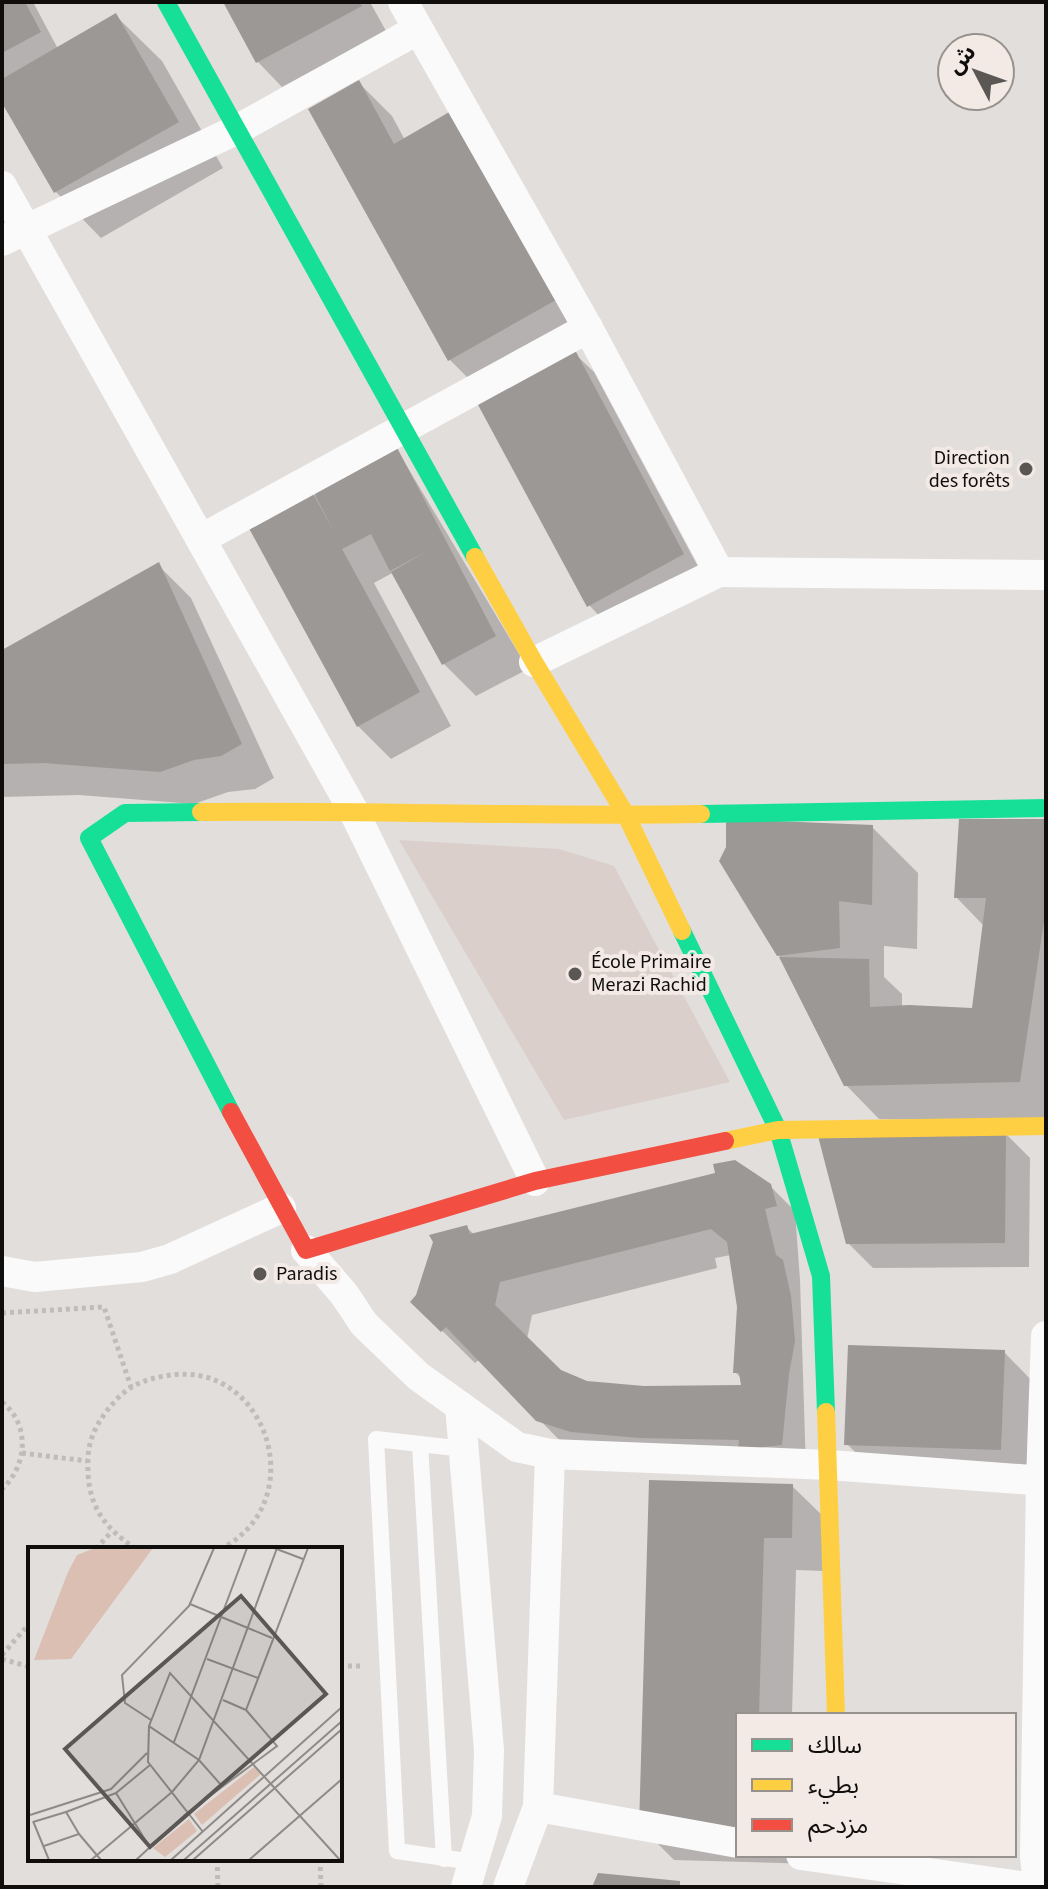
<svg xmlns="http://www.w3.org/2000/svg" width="1048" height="1889" font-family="'Source Sans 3','Noto Sans Arabic',sans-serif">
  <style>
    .built { fill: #dacfca }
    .shadow { fill: #0003; fill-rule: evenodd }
    .building { fill: #9b9896; fill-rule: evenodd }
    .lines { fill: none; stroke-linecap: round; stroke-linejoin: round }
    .path { stroke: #bebdbb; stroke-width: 5; stroke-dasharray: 4 4; stroke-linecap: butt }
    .lane { stroke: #fbfafa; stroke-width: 16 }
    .street { stroke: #fbfafa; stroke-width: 30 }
    .fast { stroke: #16e098; stroke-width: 18 }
    .slow { stroke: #ffcf43; stroke-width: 18 }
    .jam { stroke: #f24e42; stroke-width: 18 }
    .poi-dot { fill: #5a5755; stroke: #f3eae6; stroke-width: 3 }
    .labels { text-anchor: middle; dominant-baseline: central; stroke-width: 8; stroke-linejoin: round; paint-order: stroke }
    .poi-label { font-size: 20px; fill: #100e0c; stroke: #f3eae6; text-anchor: start }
    .inset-road { fill: none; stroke: #8e8b89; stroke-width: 2 }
    .view { fill: #5a5755; fill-opacity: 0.15; stroke: #5a5755; stroke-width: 4 }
    .inset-edge { fill: none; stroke: #100e0c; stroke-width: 4 }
  </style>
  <rect width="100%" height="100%" fill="#e2dedc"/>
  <path class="built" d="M399 840 559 849 614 866 730 1082 564 1120Z"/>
  <g class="shadow">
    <path d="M2 2H33L58 49 116 16 162 61 223 168 101 238 56 192 2 99Z"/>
    <path d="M225 2H370L386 31 282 87 258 62Z"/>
    <path d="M359 83 392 116 405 140 588 334 483 393 450 360Z"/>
    <path d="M574 353 594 372 702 574 608 625 589 605Z"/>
    <path d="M393 443 528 669 476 696 443 663 394 572 374 583 451 726 391 759 358 726 308 489 318 498Z"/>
    <path d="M158 565 191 598 274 778 255 789 228 792 194 804 79 795 2 797V652Z"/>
    <path d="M1046 821V1122L879 1119 846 1085 779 955 872 827 918 873 917 949 884 946V977L902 994V1007L974 1010 984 926 956 897Z"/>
    <path d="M1005 1133 1030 1158 1029 1267 873 1268 848 1243Z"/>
    <path d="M770 1186 795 1211 800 1280 806 1470 572 1453 480 1359 475 1363 413 1302 466 1227 475 1235ZM731 1255 739 1307 735 1372 743 1380 744 1387 644 1388 587 1383 559 1371 527 1339 532 1315 717 1268 715 1258Z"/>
    <path d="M1004 1352 1037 1386 1034 1482 880 1477 847 1444Z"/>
    <path d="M651 1482 792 1486 826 1519 824 1571 796 1570 792 1715H738V1855H815V1864L674 1860 641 1827Z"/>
  </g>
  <g class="building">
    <path d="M2 2H25L41 32 2 53Z"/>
    <path d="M223 2H360L362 6 256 63Z"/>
    <path d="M116 13 179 122 54 193 2 103V79Z"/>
    <path d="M359 80 394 144 451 111 556 300 448 361 308 109Z"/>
    <path d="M575 350 684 554 587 607 477 403Z"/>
    <path d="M393 440 496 636 442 665 391 572 429 550 390 571 371 534 342 549 420 692 357 727 245 521 309 486 336 536 310 485Z"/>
    <path d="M159 562 242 744 221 756 194 760 160 772 44 763 2 764V650Z"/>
    <path d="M726 819 873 825 872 905 839 901 840 948 777 956 719 861 726 847Z"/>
    <path d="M959 819H1046V908L1020 1082 844 1086 779 957 869 959 870 1007 909 1005 972 1008 986 898H954Z"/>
    <path d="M1006 1131 1005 1243 846 1244 818 1136Z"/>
    <path d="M735 1160 771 1184 777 1206 765 1209 776 1255 783 1260 791 1296 795 1341 789 1374 782 1445 738 1450 739 1440 639 1438 571 1432 536 1421 446 1327 441 1332 410 1302 416 1295 433 1242 429 1235 467 1225 470 1234 715 1173 713 1164ZM711 1229 727 1242 737 1307 733 1373H739L741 1385 644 1386 587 1381 561 1370 495 1305 500 1282Z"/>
    <path d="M848 1345 1005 1350 1001 1450 844 1445Z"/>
    <path d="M649 1480 793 1484 792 1538H764L759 1715H738V1830L639 1828Z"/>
    <path d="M598 1873 680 1881V1887H592Z"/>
  </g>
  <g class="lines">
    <g class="path">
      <path d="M2 1313 104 1307 131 1387"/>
      <path d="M2 1402C31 1425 27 1466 2 1489"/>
      <path d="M22 1453 87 1461"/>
      <path d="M96 1549 112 1531"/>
      <path d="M136 1549C100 1525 86 1501 88 1458 89 1434 101 1417 116 1400 130 1385 146 1379 165 1376 267 1356 314 1503 220 1549"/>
      <path d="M2 1655 30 1623"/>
      <path d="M2 1659 30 1667"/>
      <path d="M340 1666H363"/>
      <path d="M217 1859 218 1887"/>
      <path d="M320 1859 321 1887"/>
    </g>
    <g class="lane">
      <path d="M420 1444 376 1439 397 1851 473 1862"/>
      <path d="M444 1859 420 1444 464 1449"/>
    </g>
    <g class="street">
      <path d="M403 2 588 328 719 572 1046 575"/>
      <path d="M2 186 353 810 535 1181"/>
      <path d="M2 241 238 129 417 30"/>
      <path d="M201 539 588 328"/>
      <path d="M534 662 719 572"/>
      <path d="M306 1250 344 1294 364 1324 418 1376 517 1447 550 1454 829 1465 1046 1481"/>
      <path d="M2 1271 35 1277 142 1267 170 1259 281 1208"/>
      <path d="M460 1406 489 1750 487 1816 466 1887"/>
      <path d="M538 1807 550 1454"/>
      <path d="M801 1855 1027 1887"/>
      <path d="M508 1887 538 1807 738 1843"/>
      <path d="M1038 1887 1035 1856 1041 1481 1046 1336"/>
    </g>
    <g class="fast">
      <path d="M166 2 475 557"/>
      <path d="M201 812 125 813 89 838 231 1112"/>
      <path d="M701 814 1046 808"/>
      <path d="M682 931 778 1130 821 1276 826 1412"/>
    </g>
    <g class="slow">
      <path d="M475 557 534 662 626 815 682 931"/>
      <path d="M201 812C367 810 534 817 701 814"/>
      <path d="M725 1141 778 1130 1046 1126"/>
      <path d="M826 1412 836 1715"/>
    </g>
    <path class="jam" d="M231 1112 306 1250 535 1181 725 1141"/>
  </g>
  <g class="poi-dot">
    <circle cx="1026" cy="469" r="8"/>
    <circle cx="575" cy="974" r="8"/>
    <circle cx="260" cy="1274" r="8"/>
  </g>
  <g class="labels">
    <g class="poi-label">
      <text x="1010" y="458" text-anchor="end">Direction<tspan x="1010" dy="23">des forêts</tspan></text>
      <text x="591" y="962">École Primaire<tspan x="591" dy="23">Merazi Rachid</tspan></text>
      <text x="276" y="1274">Paradis</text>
    </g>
  </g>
  <g transform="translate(28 1547)">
    <rect width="314" height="314" fill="#e2dedc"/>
    <path d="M67 1H125L43 112 6 113 40 25 49 8ZM226 220 233 227 174 278 166 267ZM161 272 169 284 137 310 125 301Z" fill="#dabfb2"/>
    <path class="inset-road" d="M246 1 275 12M162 57 244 91M179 112 230 131M195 153 218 163M123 173 97 156 94 128 161 59 186 1M121 179 120 215 175 285M146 195 219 1M194 239 171 213 121 179 142 126 312 313M88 246 122 218M38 265 88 246 121 299M2 268 83 242 119 206M5 274 21 313M5 275 38 265 51 287 16 299M51 287 73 313M63 313 144 245 171 213 249 1M108 313 159 266 249 199 218 163 280 1M143 313 314 160M156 313 314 174M165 313 314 182M221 313 314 232"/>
    <path class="view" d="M213 49 298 147 122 300 37 202Z"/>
    <rect width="314" height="314" class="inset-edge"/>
  </g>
  <rect width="1048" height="1889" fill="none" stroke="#100e0c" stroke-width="8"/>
  <rect x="736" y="1713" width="280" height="144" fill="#f3eae6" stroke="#98928f" stroke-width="2"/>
  <rect x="752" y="1739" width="40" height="12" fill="#16e098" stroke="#98928f" stroke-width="2"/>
  <text x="808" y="1753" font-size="24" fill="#100e0c">سالك</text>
  <rect x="752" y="1779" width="40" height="12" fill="#ffcf43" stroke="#98928f" stroke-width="2"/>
  <text x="808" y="1793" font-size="24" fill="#100e0c">بطيء</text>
  <rect x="752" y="1819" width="40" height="12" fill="#f24e42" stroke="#98928f" stroke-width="2"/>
  <text x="808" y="1833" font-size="24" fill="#100e0c">مزدحم</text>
  <g transform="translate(976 72) rotate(311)"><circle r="38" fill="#f3eae6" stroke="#98928f" stroke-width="2"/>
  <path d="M0-6L14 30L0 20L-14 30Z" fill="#5a5755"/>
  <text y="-12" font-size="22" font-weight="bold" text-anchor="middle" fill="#100e0c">ش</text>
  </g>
</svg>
